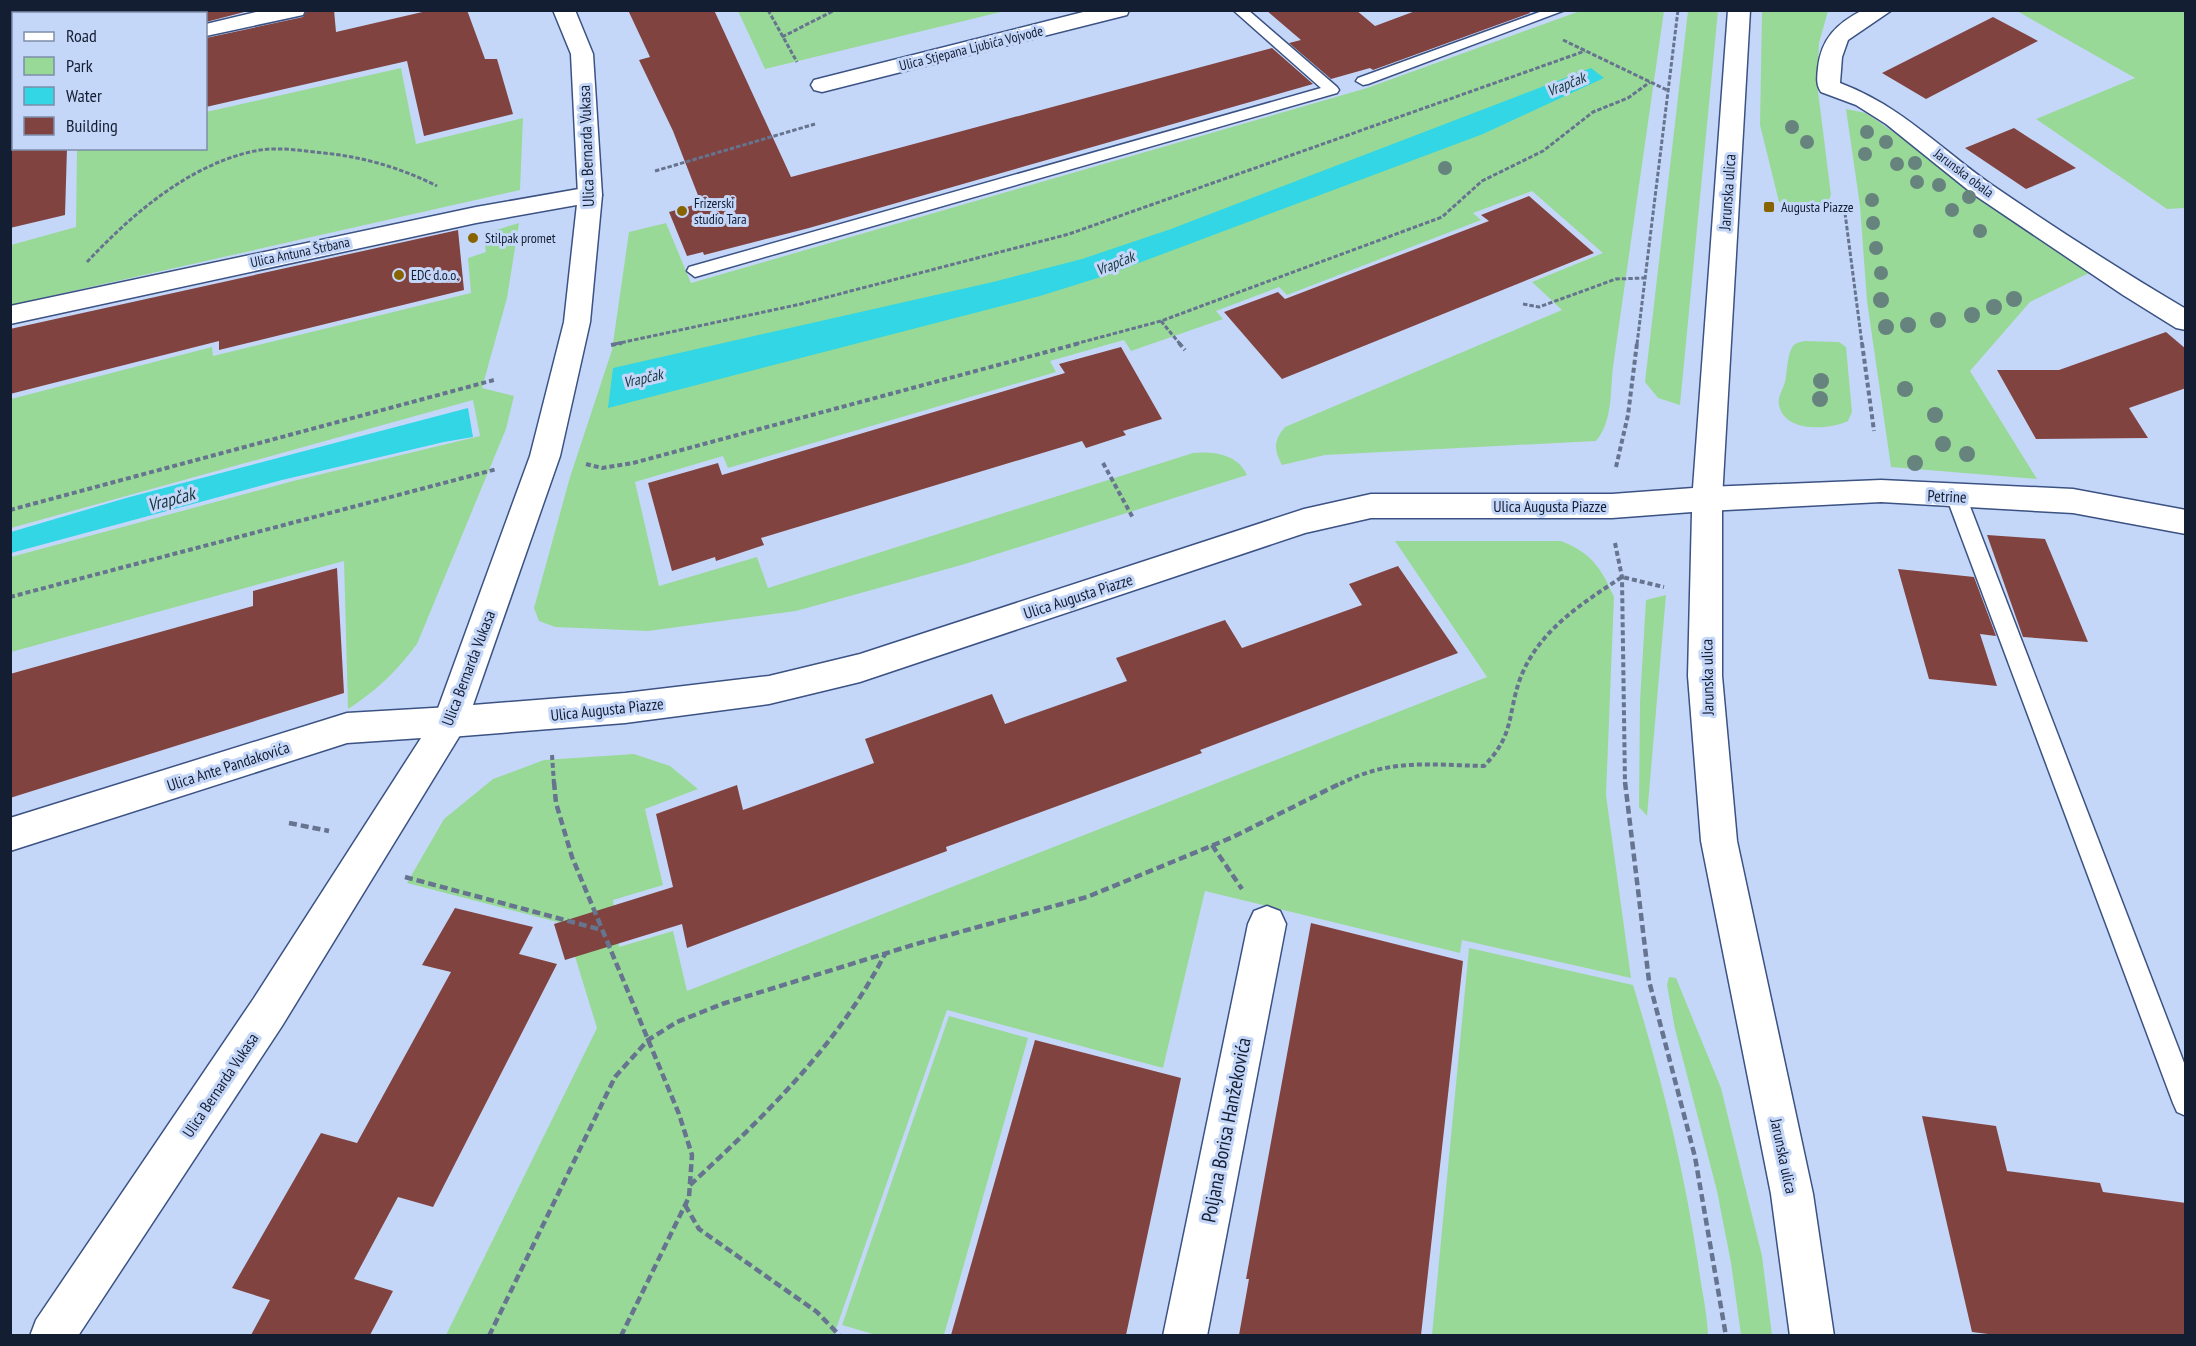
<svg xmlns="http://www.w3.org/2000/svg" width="2196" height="1346" font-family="'PT Sans Narrow',sans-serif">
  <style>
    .green { fill: #99d997 }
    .water { fill: #32d6e4 }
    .building { fill: #814340 }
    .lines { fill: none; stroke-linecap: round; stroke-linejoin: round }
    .lane-casing { stroke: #3b5283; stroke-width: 3 }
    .street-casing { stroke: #3b5283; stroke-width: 3 }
    .secondary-casing { stroke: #3b5283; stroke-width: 3 }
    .path-far2 { stroke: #66748f; stroke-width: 3; stroke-dasharray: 4.5 2; stroke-linecap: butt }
    .path-far1 { stroke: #66748f; stroke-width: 4; stroke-dasharray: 5 3; stroke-linecap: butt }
    .path { stroke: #66748f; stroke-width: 4.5; stroke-dasharray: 8 4; stroke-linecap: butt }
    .lane { fill: #fff; fill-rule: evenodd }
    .street { fill: #fff; fill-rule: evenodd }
    .secondary { fill: #fff; fill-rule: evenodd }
    .tree { fill: #66837e }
    .poi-dot { fill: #886400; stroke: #c5d7f9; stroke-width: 2 }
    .labels { text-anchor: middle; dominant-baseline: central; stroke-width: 6; stroke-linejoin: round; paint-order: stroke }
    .far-street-label { font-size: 14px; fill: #141e33; stroke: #c5d7f9 }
    .far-poi-label { font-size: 14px; fill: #141e33; stroke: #c5d7f9; text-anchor: start }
    .far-water-label { font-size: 15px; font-style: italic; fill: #17373a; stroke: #c5d7f9 }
    .street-label { font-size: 16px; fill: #141e33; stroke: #c5d7f9 }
    .water-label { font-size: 18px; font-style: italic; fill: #17373a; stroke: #c5d7f9 }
    .near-street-label { font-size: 20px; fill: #141e33; stroke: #c5d7f9 }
  </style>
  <rect width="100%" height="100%" fill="#c5d7f9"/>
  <g class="green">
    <path d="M137 11V13L14 14 13 43 11 44V11Z"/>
    <path d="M738 11H1005L765 69Z"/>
    <path d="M1580 11H1664L1613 367C1610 392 1613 421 1596 441L1325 455 1282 465C1274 450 1273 441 1285 427L1562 310 1532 282 1603 253 1532 191 1473 213 1481 220 1287 295 1279 287 1216 311 1223 319 1131 351 1124 340 1050 361 1056 372 728 468 723 456 635 482 659 586 757 557 768 588 1193 453C1213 451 1238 454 1247 475L965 564 796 611 648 631 555 627 539 621 534 608 570 477 612 350 629 232 666 223 691 283 1367 88Z"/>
    <path d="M1688 11H1718L1680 405 1658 398 1645 382Z"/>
    <path d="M1762 11H1828L1819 43 1817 83 1831 195 1825 209 1779 202 1760 125Z"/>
    <path d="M2017 11H2185V208L2167 209 2036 119 2135 78Z"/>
    <path d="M401 68 416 144 523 118 520 190 11 305V245L76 227 77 149 206 148V112Z"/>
    <path d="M1846 109 1866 113 2093 271 2030 302 1970 371 2037 479 1891 467 1867 301 1860 206Z"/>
    <path d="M519 223 507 298 482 388 514 396 506 429 417 644C397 671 376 691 348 709L344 561 11 652V557L297 480 480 436 473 400 11 528V399L212 347 213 356 471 293 468 258 486 252 483 234Z"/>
    <path d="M1805 341 1839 342 1846 347 1852 412 1848 421C1830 430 1784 433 1779 405 1777 398 1783 389 1785 382 1787 373 1787 354 1793 346 1796 342 1801 342 1805 341Z"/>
    <path d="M1395 541H1561C1591 553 1601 567 1614 597L1606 795 1631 978 1462 940 1460 953 1205 891 1163 1068 947 1010 834 1335H446L597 1028 565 924 407 883 444 819 493 779 544 760 634 754 670 766 698 789 645 809 663 885 613 900 619 947 673 931 687 991 1487 677Z"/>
    <path d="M1666 595 1647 816 1639 807 1640 701 1646 600Z"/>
    <path d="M1469 948 1633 985C1661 1076 1684 1168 1698 1263 1701 1287 1707 1311 1708 1335H1432Z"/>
    <path d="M1669 977 1676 978 1721 1088 1762 1256 1772 1335H1741L1731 1263 1717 1191 1675 1029 1667 985Z"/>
    <path d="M949 1016 1028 1038 944 1335H876L842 1325Z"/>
  </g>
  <g class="water">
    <path d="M1591 68 1604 78 1483 134 1104 276 1040 296 608 408 613 368 993 282 1082 259 1171 229Z"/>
    <path d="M468 408 473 437 444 442 282 480 11 553V532L126 498Z"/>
  </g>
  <g class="building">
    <path d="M206 10H252L206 22Z"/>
    <path d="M307 10H334L336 32 431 10H467L485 59H497L513 114 424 136 407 61 206 107V38L303 17Z"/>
    <path d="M628 10H714L791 177 1272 48 1313 84 809 228 704 255 703 252 687 256 669 212 701 203 673 131 639 60 650 57Z"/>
    <path d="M1266 10H1356L1375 26 1418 10H1529L1530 13 1373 70 1370 68 1331 79 1289 43 1301 40Z"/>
    <path d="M1993 17 2038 41 1926 99 1882 73Z"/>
    <path d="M2014 128 2076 168 2026 189 1965 148Z"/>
    <path d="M10 148H67L65 215 10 228Z"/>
    <path d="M1529 196 1594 253 1282 379 1224 312 1278 292 1285 299 1489 221 1481 215Z"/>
    <path d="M458 230 464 290 219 350V341L10 394V329Z"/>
    <path d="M2166 332 2186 349V388L2129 408 2148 438 2036 439 1997 370H2059Z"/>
    <path d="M1121 347 1162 419 1123 431 1126 435 1086 448 1082 441 761 538 764 545 716 561 715 557 672 571 648 483 718 463 722 475 1065 373 1059 364Z"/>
    <path d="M1987 535 2045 539 2088 642 2023 637Z"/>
    <path d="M1398 566 1458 653 1200 750 1202 753 946 847 947 851 687 948 682 924 565 960 554 924 673 887 656 814 737 785 743 810 874 763 865 739 992 694 1005 724 1127 681 1116 658 1225 620 1242 648 1362 605 1349 584Z"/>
    <path d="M337 568 344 693 10 798V674L253 606V591Z"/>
    <path d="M1898 569 1974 577 1996 636 1980 634 1997 686 1929 679Z"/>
    <path d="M455 908 533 927 519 954 557 964 433 1207 398 1197 354 1279 393 1291 370 1335H251L270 1300 232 1288 321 1133 357 1143 451 972 422 965Z"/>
    <path d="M1311 923 1463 961 1421 1335H1239L1249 1279H1246Z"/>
    <path d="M1035 1040 1181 1078 1126 1335H951Z"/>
    <path d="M1922 1116 1996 1126 2007 1171 2100 1183 2103 1192 2186 1203V1335H1996L1972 1332Z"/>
  </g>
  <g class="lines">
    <g class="lane-casing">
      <g id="lane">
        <path d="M1233 10H1248L1337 87 1339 90 1337 93 695 277 687 271 689 267 1321 88Z"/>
        <path d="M1545 10H1565L1368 84 1363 85 1356 81 1358 78Z"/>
        <path d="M1956 489 1963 491 1966 496 2186 1068V1116L2177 1112 2173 1103 1946 496 1949 491Z"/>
      </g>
    </g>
    <g class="street-casing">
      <g id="street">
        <path d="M264 10H305L303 15 206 36V24Z"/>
        <path d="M1091 10H1129L1127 15 822 92 814 90 811 85 814 80Z"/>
        <path d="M1863 10H1892L1848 40 1842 57 1840 83C1903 107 1939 148 1992 185 2055 228 2120 270 2186 309V330L2176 328 2123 295 1973 194 1886 124 1856 105 1821 92C1816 85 1817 77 1818 68 1821 39 1837 23 1863 10Z"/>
        <path d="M14 64V78L10 79V65Z"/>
        <path d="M590 187 599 189 602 195 599 201 476 223 10 324V306L476 207Z"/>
        <path d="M1881 480 2073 489 2186 510V534L2073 513 1881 502 1707 511 1696 507 1692 499 1696 491 1707 487Z"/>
        <path d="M450 707 462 712 467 722 462 732 282 1026 78 1336H30L36 1320 254 998 421 738 347 743 10 851V818L347 713Z"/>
        <path d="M1267 906 1280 911 1286 924 1207 1336H1163L1248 924 1254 911Z"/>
      </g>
    </g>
    <g class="secondary-casing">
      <path id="secondary" d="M553 10H575L593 54 602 195 590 322 560 456 473 705 625 693 769 676 860 654 1304 509 1371 494H1612L1693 488 1728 10H1750L1722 499V676L1737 841 1813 1194 1834 1336H1790L1771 1194 1701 841 1688 676 1692 512 1612 518H1371L1305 533 860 682 769 704 625 723 450 737 438 732 433 722 530 456 564 322 578 195 571 54Z"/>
    </g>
    <g class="path-far2">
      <path d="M768 10 797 62"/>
      <path d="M782 37 835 10"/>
      <path d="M1563 40 1667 90"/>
      <path d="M655 171 815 124"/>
      <path d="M1845 213 1862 344"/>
      <path d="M87 262C133 213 192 162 260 150 281 147 304 151 324 153 364 157 401 168 437 186"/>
      <path d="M1523 304 1539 307 1616 279 1644 278"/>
      <path d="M1161 321 1180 344"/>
      <path d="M615 344 801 304 1069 234 1585 51"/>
      <path d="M1075 344 1161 321 1442 217 1482 181 1543 151 1593 112 1628 98 1650 82"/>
      <path d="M1637 344 1678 10"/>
    </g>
    <g class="path-far1">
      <path d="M1179 343 1185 350"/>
      <path d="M1862 343 1874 431"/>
      <path d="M611 345 622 343"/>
      <path d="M1103 463 1133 518"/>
      <path d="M586 464 602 468 633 463 1080 343"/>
      <path d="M1616 467 1628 415 1637 343"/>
      <path d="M10 510 494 380"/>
      <path d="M1615 543 1622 577 1625 784"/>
      <path d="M10 597 497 469"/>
      <path d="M552 755 554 784"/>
      <path d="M1340 784C1391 758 1429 765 1484 766 1515 734 1507 716 1520 679 1538 631 1581 604 1622 577L1664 587"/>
    </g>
    <g class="path">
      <path d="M554 782 556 803 572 857 679 1114 692 1155 689 1197 621 1336"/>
      <path d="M1625 782 1649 981 1695 1157 1726 1336"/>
      <path d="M289 823 329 831"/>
      <path d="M1212 845 1242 889"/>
      <path d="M405 877 602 930"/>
      <path d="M690 1185C765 1116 838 1045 885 954"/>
      <path d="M685 1205 699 1229 817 1312 840 1336"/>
      <path d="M489 1336 615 1077 648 1040 677 1022 722 1004 916 944 1087 897 1233 837 1343 782"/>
    </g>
    <use href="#lane" class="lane"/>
    <use href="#street" class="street"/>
    <use href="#secondary" class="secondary"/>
  </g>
  <g class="tree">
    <circle cx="1792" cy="127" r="7"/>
    <circle cx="1867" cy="132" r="7"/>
    <circle cx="1807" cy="142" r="7"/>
    <circle cx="1886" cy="142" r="7"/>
    <circle cx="1865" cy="154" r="7"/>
    <circle cx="1915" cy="163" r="7"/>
    <circle cx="1897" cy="164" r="7"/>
    <circle cx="1445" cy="168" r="7"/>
    <circle cx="1917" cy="182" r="7"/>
    <circle cx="1939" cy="185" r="7"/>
    <circle cx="1969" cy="197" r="7"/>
    <circle cx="1872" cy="200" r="7"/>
    <circle cx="1952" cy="210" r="7"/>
    <circle cx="1873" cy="223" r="7"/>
    <circle cx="1980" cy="231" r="7"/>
    <circle cx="1876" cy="248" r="7"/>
    <circle cx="1881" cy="273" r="7"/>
    <circle cx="2014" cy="299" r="8"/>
    <circle cx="1881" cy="300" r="8"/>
    <circle cx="1994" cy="307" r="8"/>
    <circle cx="1972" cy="315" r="8"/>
    <circle cx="1938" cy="320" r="8"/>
    <circle cx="1908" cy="325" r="8"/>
    <circle cx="1886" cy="327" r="8"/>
    <circle cx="1821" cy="381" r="8"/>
    <circle cx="1905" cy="389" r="8"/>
    <circle cx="1820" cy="399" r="8"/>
    <circle cx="1935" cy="415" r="8"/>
    <circle cx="1943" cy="444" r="8"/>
    <circle cx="1967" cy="454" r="8"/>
    <circle cx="1915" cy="463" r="8"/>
  </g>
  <g class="poi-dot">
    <rect x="1763" y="201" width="12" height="12" rx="3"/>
    <circle cx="682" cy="211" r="6"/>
    <circle cx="473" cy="238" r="6"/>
    <circle cx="399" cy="275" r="6"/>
  </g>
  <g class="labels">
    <g class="far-street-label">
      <text transform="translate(971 48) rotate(-14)">Ulica Stjepana Ljubića Vojvode</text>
      <text transform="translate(1964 173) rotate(37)">Jarunska obala</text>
      <text transform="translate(300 252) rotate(-12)">Ulica Antuna Štrbana</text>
    </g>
    <g class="far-poi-label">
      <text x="694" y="203">Frizerski<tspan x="694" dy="16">studio Tara</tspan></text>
      <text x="1781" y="207">Augusta Piazze</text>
      <text x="485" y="238">Stilpak promet</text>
      <text x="411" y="275">EDC d.o.o.</text>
    </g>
    <g class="far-water-label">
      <text transform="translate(1566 84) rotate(-22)">Vrapčak</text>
      <text transform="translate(1115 263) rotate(-22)">Vrapčak</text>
      <text transform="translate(643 378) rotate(-13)">Vrapčak</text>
    </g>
    <g class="street-label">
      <text transform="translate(586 146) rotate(-92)">Ulica Bernarda Vukasa</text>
      <text transform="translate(1727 192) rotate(-86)">Jarunska ulica</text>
      <text transform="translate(1947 496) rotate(2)">Petrine</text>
      <text x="1550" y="506">Ulica Augusta Piazze</text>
      <text transform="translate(1078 596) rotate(-18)">Ulica Augusta Piazze</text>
      <text transform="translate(468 668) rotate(-69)">Ulica Bernarda Vukasa</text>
      <text transform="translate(1707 677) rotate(-91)">Jarunska ulica</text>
      <text transform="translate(607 709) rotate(-6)">Ulica Augusta Piazze</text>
      <text transform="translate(228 766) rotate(-18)">Ulica Ante Pandakovića</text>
      <text transform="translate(220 1085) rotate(-56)">Ulica Bernarda Vukasa</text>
      <text transform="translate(1784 1156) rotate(78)">Jarunska ulica</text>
    </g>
    <g class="water-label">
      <text transform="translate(171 499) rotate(-15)">Vrapčak</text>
    </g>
    <g class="near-street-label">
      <text transform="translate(1226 1130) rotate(-79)">Poljana Borisa Hanžekovića</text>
    </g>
  </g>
  <rect width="2196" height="1346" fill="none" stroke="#141e33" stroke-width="24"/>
  <rect x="12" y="12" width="195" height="138" fill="#c5d7f9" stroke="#7e8daa" stroke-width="1.5"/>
  <rect x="24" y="32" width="30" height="9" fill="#ffffff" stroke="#7e8daa" stroke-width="1.5"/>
  <text x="66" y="42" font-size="18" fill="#141e33">Road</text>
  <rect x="24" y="57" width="30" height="18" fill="#99d997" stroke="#7e8daa" stroke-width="1.5"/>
  <text x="66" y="72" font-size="18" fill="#141e33">Park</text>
  <rect x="24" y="87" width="30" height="18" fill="#32d6e4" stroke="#7e8daa" stroke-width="1.5"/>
  <text x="66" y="102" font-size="18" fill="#141e33">Water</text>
  <rect x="24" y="117" width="30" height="18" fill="#814340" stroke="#7e8daa" stroke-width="1.5"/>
  <text x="66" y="132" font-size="18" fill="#141e33">Building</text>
</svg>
